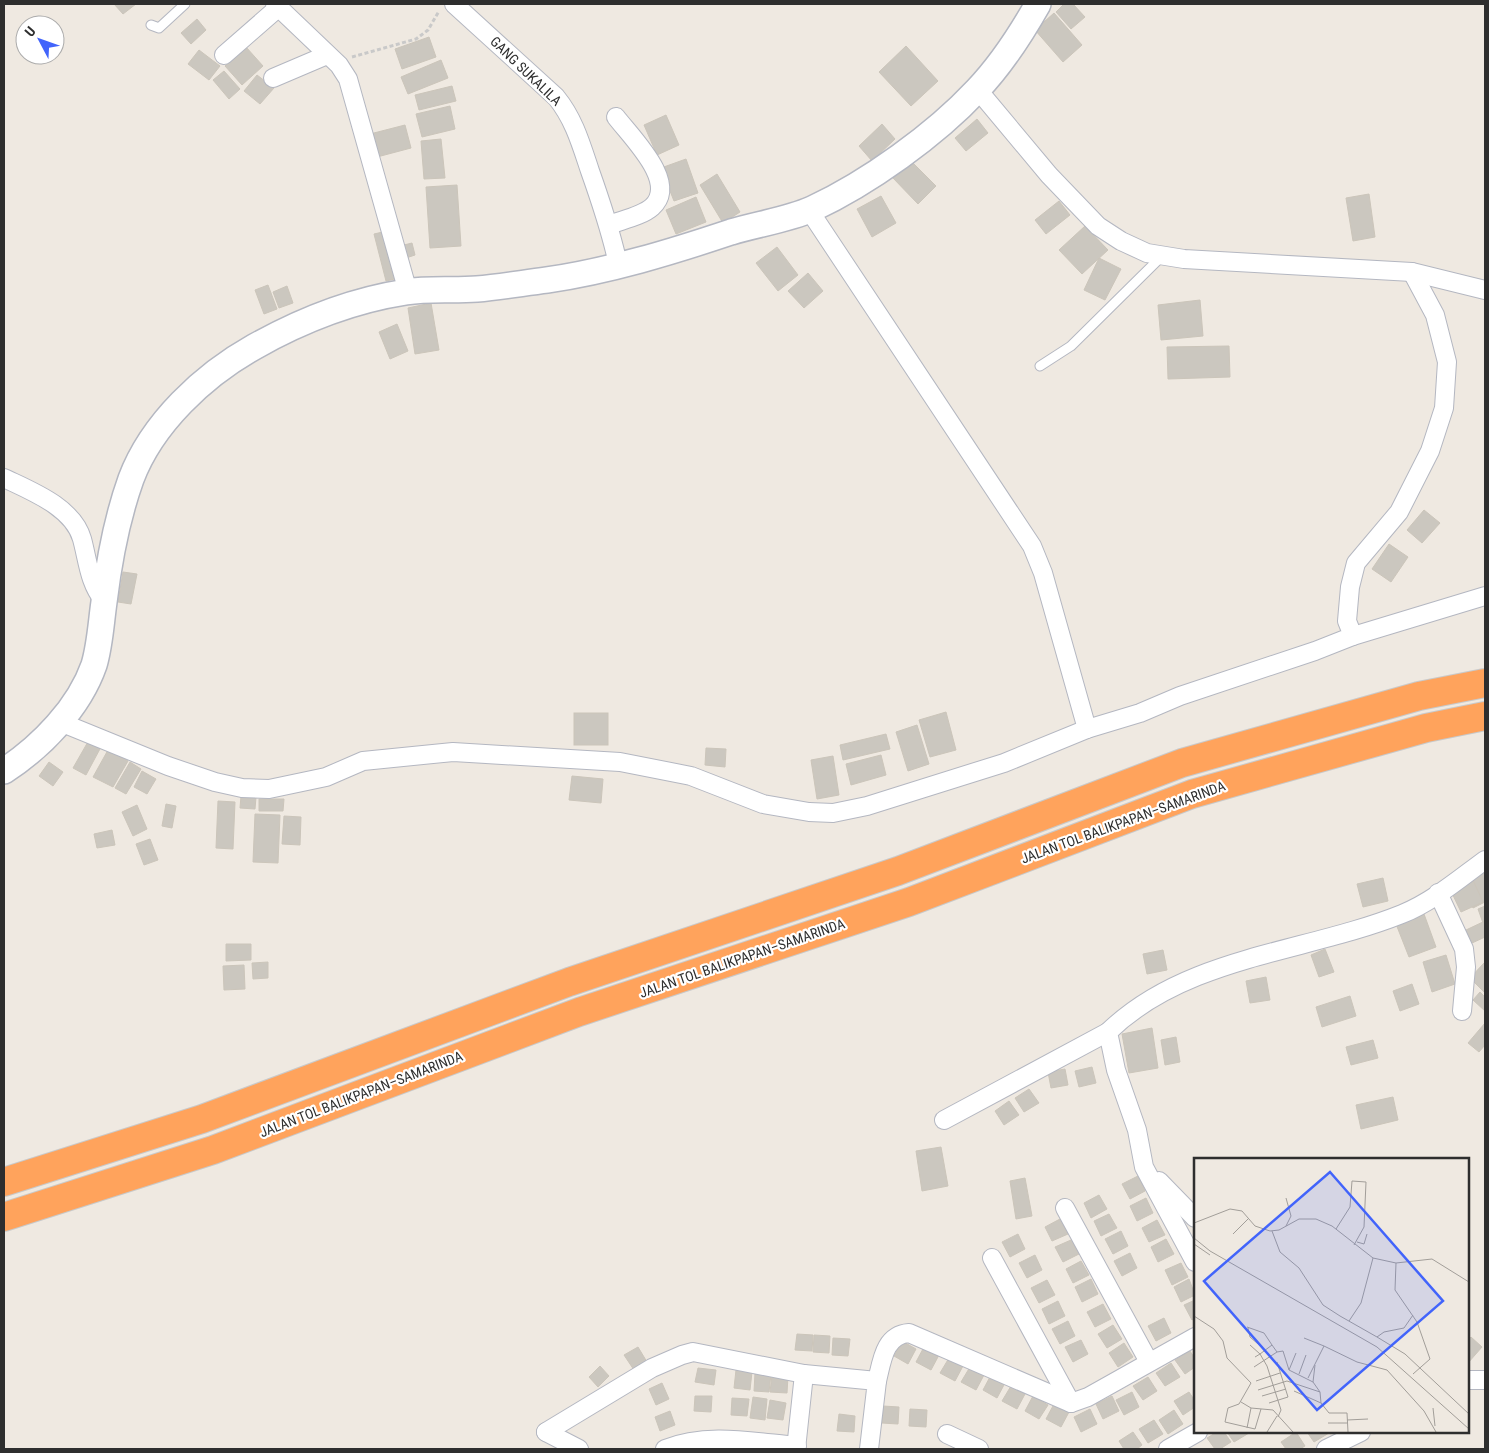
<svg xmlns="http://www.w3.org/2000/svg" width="1489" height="1453" font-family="'Roboto Condensed',sans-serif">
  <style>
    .building { fill: #cbc7bf; stroke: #cbc5ba }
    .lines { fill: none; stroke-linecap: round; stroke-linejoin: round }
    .lane-casing { stroke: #b4b7c1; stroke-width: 11 }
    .street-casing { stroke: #b4b7c1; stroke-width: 20 }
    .secondary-casing { stroke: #b4b7c1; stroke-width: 28 }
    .highway-casing { stroke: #c9c9c9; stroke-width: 30 }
    .path { stroke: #c9c9c9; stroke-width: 3; stroke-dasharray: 4 2.5; stroke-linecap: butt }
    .lane { stroke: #fff; stroke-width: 9 }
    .street { stroke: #fff; stroke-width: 18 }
    .secondary { stroke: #fff; stroke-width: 25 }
    .highway { stroke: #ffa35c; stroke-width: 28 }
    .labels { text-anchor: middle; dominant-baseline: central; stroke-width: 4.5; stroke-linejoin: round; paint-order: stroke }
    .street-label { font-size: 14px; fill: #2e2e2e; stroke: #fff }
    .inset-road { fill: none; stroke: #a29e99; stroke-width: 1 }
    .view { fill: #4264fb; fill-opacity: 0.15; stroke: #4264fb; stroke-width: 2.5 }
    .inset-edge { fill: none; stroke: #2e2e2e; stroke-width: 2.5 }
  </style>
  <rect width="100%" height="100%" fill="#efe9e1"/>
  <g class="building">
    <path d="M114 4H136L123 14Z"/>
    <path d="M1064 4H1073L1085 17 1071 29 1056 12Z"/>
    <path d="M1054 13 1082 45 1063 62 1035 30Z"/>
    <path d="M197 19 206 30 191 44 181 33Z"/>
    <path d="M429 37 436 57 402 69 395 49Z"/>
    <path d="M906 46 938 81 911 106 879 72Z"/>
    <path d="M246 47 263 66 242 85 225 66Z"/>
    <path d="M199 50 220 66 209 80 188 64Z"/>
    <path d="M441 60 448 78 408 94 401 77Z"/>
    <path d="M224 71 240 89 229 99 213 80Z"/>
    <path d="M257 75 274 88 260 104 244 91Z"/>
    <path d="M452 86 456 101 419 110 415 95Z"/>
    <path d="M450 106 455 129 422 137 416 114Z"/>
    <path d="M666 115 679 145 657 155 644 125Z"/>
    <path d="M977 119 988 133 966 151 955 138Z"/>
    <path d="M882 124 895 139 872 161 859 146Z"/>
    <path d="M405 125 411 148 377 157 370 134Z"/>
    <path d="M441 139 445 178 424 179 421 141Z"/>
    <path d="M686 159 698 193 674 201 661 168Z"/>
    <path d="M911 161 936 186 918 204 893 178Z"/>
    <path d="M717 174 740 212 723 223 700 185Z"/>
    <path d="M457 185 461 246 430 248 426 187Z"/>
    <path d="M1369 194 1375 237 1353 241 1346 198Z"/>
    <path d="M881 196 896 223 872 237 857 209Z"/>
    <path d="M696 197 706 222 676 234 666 210Z"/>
    <path d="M1059 201 1070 215 1046 234 1035 220Z"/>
    <path d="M1085 226 1108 250 1082 274 1059 250Z"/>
    <path d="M387 231 399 278 386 281 374 234Z"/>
    <path d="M412 243 415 255 403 259 400 246Z"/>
    <path d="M777 247 798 275 778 291 756 263Z"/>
    <path d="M1099 258 1121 269 1105 300 1084 290Z"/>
    <path d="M808 273 823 291 804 308 788 291Z"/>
    <path d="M268 285 277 309 264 314 255 290Z"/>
    <path d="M287 286 293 303 279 308 273 292Z"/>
    <path d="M1200 300 1203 336 1161 340 1158 305Z"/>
    <path d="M431 303 439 350 415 354 408 308Z"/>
    <path d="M397 324 408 351 390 359 379 332Z"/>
    <path d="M1229 346 1230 377 1168 379 1167 347Z"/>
    <path d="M1424 510 1440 523 1422 543 1407 530Z"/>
    <path d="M1389 544 1408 557 1391 582 1372 569Z"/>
    <path d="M123 572 137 574 131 604 118 602Z"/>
    <path d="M946 712 956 750 930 757 919 720Z"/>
    <rect x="574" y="713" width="34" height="32"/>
    <path d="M917 725 929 764 908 771 896 732Z"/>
    <path d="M886 734 890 749 843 760 840 745Z"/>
    <path d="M89 740 101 747 86 775 73 768Z"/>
    <path d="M706 748 726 749 725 767 705 765Z"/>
    <path d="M108 750 128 761 113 787 93 777Z"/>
    <path d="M881 755 886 775 851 785 846 764Z"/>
    <path d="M833 756 839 795 817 799 811 760Z"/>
    <path d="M49 762 63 772 53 786 39 776Z"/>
    <path d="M130 762 141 769 126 794 115 788Z"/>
    <path d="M142 771 156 779 147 794 134 787Z"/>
    <path d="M572 776 603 779 601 803 569 800Z"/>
    <path d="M241 796 256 797 255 809 240 808Z"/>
    <path d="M259 799H284L283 811H259Z"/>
    <path d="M218 801 235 802 233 849 216 848Z"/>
    <path d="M166 804 176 806 172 828 162 826Z"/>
    <path d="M137 805 147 829 133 836 122 812Z"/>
    <path d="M255 814 280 815 278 863 253 862Z"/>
    <path d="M284 816 301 817 300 845 282 844Z"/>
    <path d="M112 830 115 845 97 848 94 834Z"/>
    <path d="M150 839 158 860 144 865 136 844Z"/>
    <path d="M1485 871V902L1473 908 1461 883Z"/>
    <path d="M1383 878 1388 901 1363 907 1357 884Z"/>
    <path d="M1472 878 1483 902 1461 912 1450 889Z"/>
    <path d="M1485 906V922L1483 923 1478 909Z"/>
    <path d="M1424 914 1436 947 1409 957 1396 924Z"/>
    <path d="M1485 921V937L1472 943 1466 930Z"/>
    <path d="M226 944H251V960L226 961Z"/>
    <path d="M1325 949 1334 972 1319 977 1311 955Z"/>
    <path d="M1163 950 1167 970 1147 974 1143 954Z"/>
    <path d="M1446 955 1455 984 1432 992 1423 962Z"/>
    <path d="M268 962V978L253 979 252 963Z"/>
    <path d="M1484 963H1485V993L1470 978Z"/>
    <path d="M244 965 245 989 224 990 223 966Z"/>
    <path d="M1266 977 1270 1000 1250 1003 1246 981Z"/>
    <path d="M1412 984 1419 1004 1400 1011 1393 991Z"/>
    <path d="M1480 992 1485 997V1011L1473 1000Z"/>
    <path d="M1350 996 1356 1016 1322 1027 1316 1007Z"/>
    <path d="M1485 1023V1045L1479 1052 1468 1043Z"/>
    <path d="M1152 1028 1158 1068 1129 1073 1122 1034Z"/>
    <path d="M1176 1037 1180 1062 1165 1065 1161 1040Z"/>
    <path d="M1373 1040 1378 1058 1351 1065 1346 1047Z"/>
    <path d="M1092 1067 1096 1083 1079 1087 1075 1071Z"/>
    <path d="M1065 1069 1068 1085 1051 1088 1048 1072Z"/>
    <path d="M1029 1089 1039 1103 1024 1112 1015 1098Z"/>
    <path d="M1393 1097 1398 1120 1361 1129 1356 1105Z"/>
    <path d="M1009 1101 1019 1115 1004 1125 995 1111Z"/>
    <path d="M941 1147 948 1186 922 1191 916 1151Z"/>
    <path d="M1138 1176 1145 1191 1130 1199 1122 1184Z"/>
    <path d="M1025 1178 1032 1216 1016 1219 1010 1181Z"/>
    <path d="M1099 1195 1107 1209 1091 1218 1084 1203Z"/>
    <path d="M1146 1198 1153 1213 1137 1221 1130 1206Z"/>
    <path d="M1109 1214 1117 1228 1101 1236 1094 1221Z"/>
    <path d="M1060 1219 1068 1234 1052 1241 1045 1227Z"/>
    <path d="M1157 1220 1165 1235 1149 1242 1142 1228Z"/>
    <path d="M1121 1231 1128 1246 1113 1254 1105 1239Z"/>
    <path d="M1018 1234 1025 1249 1010 1257 1002 1242Z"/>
    <path d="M1166 1239 1174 1254 1158 1262 1151 1247Z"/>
    <path d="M1071 1240 1079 1254 1063 1262 1055 1247Z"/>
    <path d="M1130 1253 1137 1268 1122 1276 1114 1261Z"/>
    <path d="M1035 1255 1042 1270 1027 1278 1019 1263Z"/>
    <path d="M1081 1261 1089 1275 1073 1283 1066 1269Z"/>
    <path d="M1181 1263 1188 1277 1172 1285 1165 1270Z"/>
    <path d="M1091 1279 1098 1294 1082 1302 1075 1287Z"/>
    <path d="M1189 1279 1195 1295 1181 1302 1174 1287Z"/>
    <path d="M1047 1280 1055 1295 1039 1303 1031 1288Z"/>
    <path d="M1195 1300V1318L1192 1320 1184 1305Z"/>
    <path d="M1058 1301 1065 1316 1049 1324 1042 1309Z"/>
    <path d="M1103 1304 1111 1319 1095 1327 1087 1312Z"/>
    <path d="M1164 1318 1171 1333 1156 1341 1148 1326Z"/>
    <path d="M1068 1321 1075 1336 1060 1344 1052 1329Z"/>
    <path d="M1113 1325 1122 1339 1107 1348 1098 1334Z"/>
    <path d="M797 1334 813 1335 812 1351 795 1350Z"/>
    <path d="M814 1335 830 1336 829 1353 813 1352Z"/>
    <path d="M1471 1337 1482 1347 1468 1363V1340Z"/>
    <path d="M833 1338 850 1339 848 1356 832 1355Z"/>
    <path d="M1081 1340 1088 1354 1073 1362 1065 1347Z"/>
    <path d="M902 1341 916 1349 908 1364 894 1356Z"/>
    <path d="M1124 1343 1133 1357 1118 1367 1109 1353Z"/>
    <path d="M638 1347 647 1362 634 1370 624 1355Z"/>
    <path d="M924 1347 939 1355 931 1370 916 1362Z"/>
    <path d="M1190 1351 1195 1359V1367L1185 1374 1175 1360Z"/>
    <path d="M949 1358 963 1366 955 1381 940 1373Z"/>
    <path d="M1171 1363 1180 1377 1165 1386 1156 1373Z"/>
    <path d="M600 1366 609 1376 598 1387 589 1377Z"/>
    <path d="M970 1367 984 1375 976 1390 961 1382Z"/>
    <path d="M698 1368 716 1370 714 1385 695 1382Z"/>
    <path d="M736 1370 752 1372 750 1390 734 1388Z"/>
    <path d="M755 1373 771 1374 769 1392 754 1391Z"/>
    <path d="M772 1375 788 1376 787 1393 770 1392Z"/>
    <path d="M991 1375 1005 1383 997 1398 983 1390Z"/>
    <path d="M1148 1377 1157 1391 1143 1400 1133 1386Z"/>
    <path d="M662 1383 669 1399 656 1405 649 1389Z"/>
    <path d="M1011 1386 1025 1394 1017 1409 1002 1401Z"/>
    <path d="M1132 1392 1139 1407 1124 1415 1116 1400Z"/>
    <path d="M1189 1392 1195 1401V1407L1183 1415 1174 1401Z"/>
    <path d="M695 1396H712L711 1412 694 1411Z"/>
    <path d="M1033 1396 1048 1405 1039 1419 1025 1411Z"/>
    <path d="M1112 1396 1119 1411 1103 1419 1096 1404Z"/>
    <path d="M753 1397 767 1399 765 1420 750 1418Z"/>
    <path d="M732 1398 749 1399 747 1416 731 1415Z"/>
    <path d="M770 1400 786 1403 783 1420 767 1418Z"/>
    <path d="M1054 1404 1069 1412 1061 1427 1046 1419Z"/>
    <path d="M883 1406 899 1407 898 1424 882 1423Z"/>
    <path d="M910 1409 927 1410 926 1427 909 1426Z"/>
    <path d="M1090 1409 1097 1424 1081 1432 1074 1417Z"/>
    <path d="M1174 1410 1183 1424 1168 1434 1159 1420Z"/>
    <path d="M670 1411 675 1425 660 1431 655 1417Z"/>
    <path d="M839 1414 855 1416 854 1432 837 1431Z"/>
    <path d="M1154 1420 1163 1434 1148 1443 1139 1429Z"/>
    <path d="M1133 1432 1142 1445 1137 1449H1124L1119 1441Z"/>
    <path d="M1217 1432H1224L1231 1442 1220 1449H1215L1207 1438Z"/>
    <path d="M1227 1432H1248L1249 1433 1234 1442Z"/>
    <path d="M1296 1432 1305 1446 1300 1449H1286L1281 1442Z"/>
    <path d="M1307 1432H1328L1329 1433 1314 1442Z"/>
  </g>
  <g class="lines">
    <g class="lane-casing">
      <g id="lane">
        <path d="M151 25 159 28 185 4"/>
        <path d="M1040 366 1071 346 1162 256"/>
      </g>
    </g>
    <g class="street-casing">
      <g id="street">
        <path d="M275 4 339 65 348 79 408 292"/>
        <path d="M454 4 556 97C574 119 581 144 590 171 601 202 611 232 618 264"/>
        <path d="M224 55 279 7"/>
        <path d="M273 78 327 55"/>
        <path d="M978 90 1049 175 1098 226 1121 241 1147 253 1184 259 1412 272 1485 290"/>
        <path d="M809 210 1032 546 1043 573 1087 729"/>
        <path d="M609 225C622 220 642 216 652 207 679 183 632 138 616 117"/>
        <path d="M4 478C31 491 73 507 82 539 88 561 89 583 104 601"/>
        <path d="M1353 636 1485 596"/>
        <path d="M60 722 168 766 215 782 242 788 269 789 326 777 363 761 453 752 620 762 691 776 763 804 809 812 833 813 867 806 1004 763 1087 729 1140 713 1180 696 1315 651 1353 636 1347 621 1350 587 1356 563 1399 512 1430 451 1444 408 1447 362 1435 315 1412 272"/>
        <path d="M1438 893 1464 949 1466 967 1462 1011"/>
        <path d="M944 1120 1108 1032"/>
        <path d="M1159 1181 1195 1218"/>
        <path d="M1065 1208 1149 1362"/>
        <path d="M992 1258 1071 1403"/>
        <path d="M1195 1262 1144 1167 1137 1130 1116 1070 1108 1032C1186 956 1305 953 1402 914 1432 902 1459 879 1485 860"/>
        <path d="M804 1374 877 1381 869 1449"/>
        <path d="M1468 1380H1485"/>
        <path d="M877 1381C882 1361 884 1335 909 1333L1071 1403 1088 1397 1195 1337"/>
        <path d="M546 1432 652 1368 682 1355 693 1352 804 1374 796 1449"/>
        <path d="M546 1432 579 1449"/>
        <path d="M947 1434 979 1449"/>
        <path d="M665 1449C707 1432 753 1442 797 1446"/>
        <path d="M1168 1449 1198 1432"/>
        <path d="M1326 1449 1361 1432"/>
      </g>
    </g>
    <g class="secondary-casing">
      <path id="secondary" d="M4 771C41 747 79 708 94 665 100 645 101 623 104 602 109 561 117 518 131 479 152 423 204 375 254 347 300 321 354 300 406 292 429 288 453 291 477 289 500 287 523 283 547 280 609 271 671 252 731 232 757 224 787 220 812 209 868 183 935 135 977 90 1001 65 1021 34 1038 4"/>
    </g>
    <g class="highway-casing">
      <g id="highway">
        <path d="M4 1182 202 1119 569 982 898 871 1182 763 1419 696 1485 683"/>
        <path d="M4 1217 213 1150 579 1012 909 902 1192 794 1426 728 1485 716"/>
      </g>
    </g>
    <path class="path" d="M352 57 416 39 428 30 439 11"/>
    <use href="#lane" class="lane"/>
    <use href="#street" class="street"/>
    <use href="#secondary" class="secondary"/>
    <use href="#highway" class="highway"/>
  </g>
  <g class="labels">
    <g class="street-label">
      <text transform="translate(526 71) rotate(44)">GANG SUKALILA</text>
      <text transform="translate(1123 822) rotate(-20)">JALAN TOL BALIKPAPAN–SAMARINDA</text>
      <text transform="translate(742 958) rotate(-19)">JALAN TOL BALIKPAPAN–SAMARINDA</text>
      <text transform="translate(361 1094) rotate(-21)">JALAN TOL BALIKPAPAN–SAMARINDA</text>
    </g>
  </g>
  <g transform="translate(1194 1158)">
    <rect width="275" height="275" fill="#efe9e1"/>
    <path class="inset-road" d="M0 65 36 51 48 53 61 68 76 73 85 72 105 61H122L138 68 179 100 202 105 238 101 275 124M92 68 97 58 92 40M142 71 156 49 158 23 172 24 170 69 160 87M78 73 86 94 105 110 129 147 146 158 183 179 190 174 210 170 219 157M39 76 54 61M0 80 16 93 183 189 275 271M163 84 170 86 173 76M0 86 16 97M202 105 201 132 223 164 236 201 219 216M0 158 20 171 29 183 33 200 57 225 45 246 34 250 31 264 61 271 67 251M155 163 167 145 179 100M53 169 70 175 78 187 66 196 73 208 87 252 84 259M54 170 56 179 71 192M183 179 211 196 275 256M110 180 130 188M56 187 66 196 61 199M83 194 89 193 95 212 119 224 126 234 127 245 135 255H153L154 274M60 209 83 194 78 187M95 212 102 195M105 216 112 197M114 220 130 188 163 204 193 212 230 253 242 274M62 223 86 215M119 224 121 207M64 232 93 223 126 234M100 233 127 245M68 238 92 231M47 244 57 250 79 252 99 274M75 245 94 239 83 204M239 250 241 268M153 262 174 261M134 265H153M53 270 57 250M73 274 83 258"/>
    <path class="view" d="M136 14 249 143 123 252 10 123Z"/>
    <rect width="275" height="275" class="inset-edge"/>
  </g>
  <rect width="1489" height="1453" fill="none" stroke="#2e2e2e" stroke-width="10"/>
  <g transform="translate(40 40) rotate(311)"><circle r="24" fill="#ffffff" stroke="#ababab"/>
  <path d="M0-4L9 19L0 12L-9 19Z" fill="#4264fb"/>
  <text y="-8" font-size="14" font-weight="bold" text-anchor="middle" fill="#2e2e2e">U</text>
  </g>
</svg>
